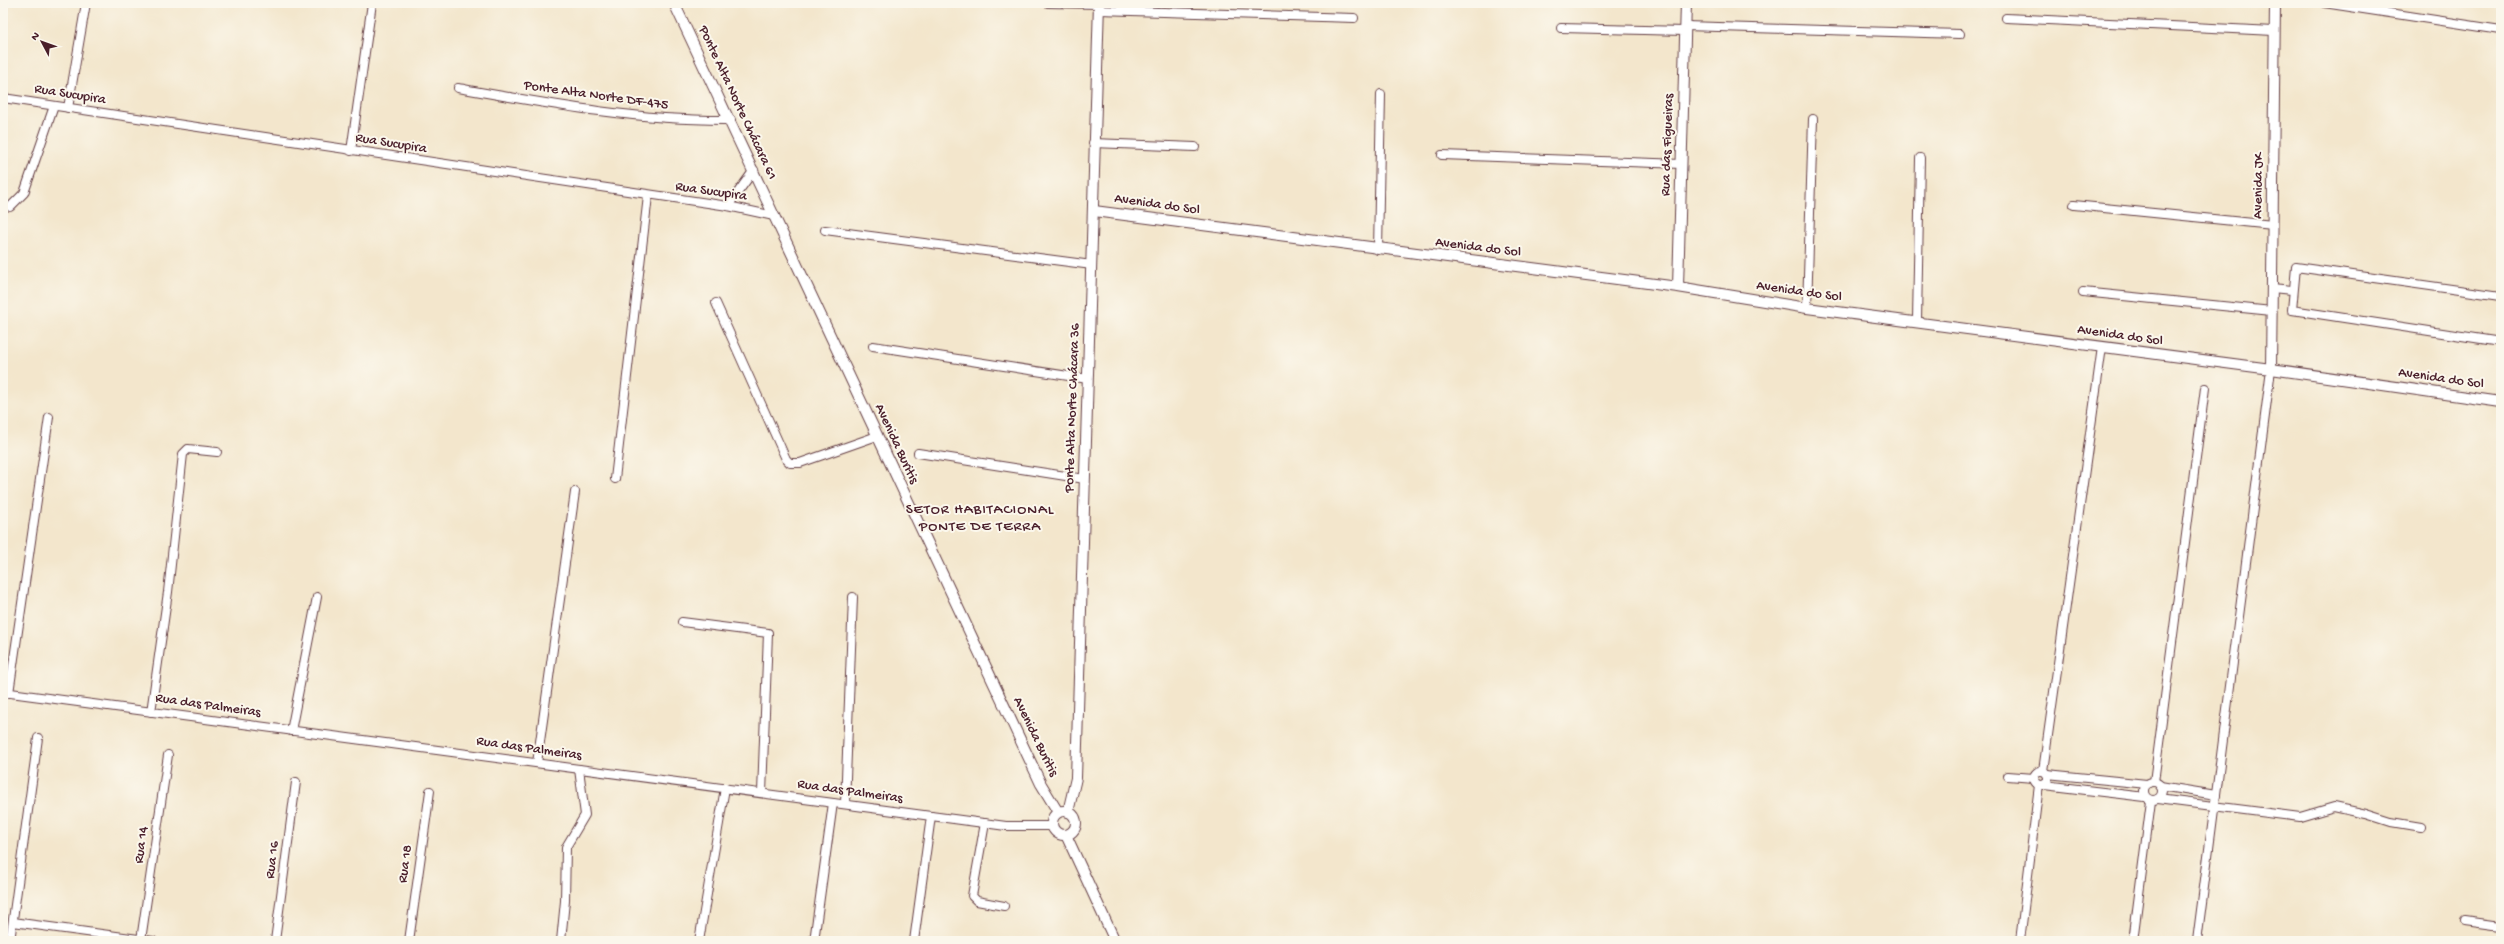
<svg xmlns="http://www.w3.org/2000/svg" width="2504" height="944" font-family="'Gochi Hand',sans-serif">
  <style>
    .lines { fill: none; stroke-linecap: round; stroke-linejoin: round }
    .minor-casing { stroke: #633d43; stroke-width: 10 }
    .tertiary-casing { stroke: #633d43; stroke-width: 12 }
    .minor { stroke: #fff; stroke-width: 8 }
    .tertiary { stroke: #fff; stroke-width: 10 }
    .labels { text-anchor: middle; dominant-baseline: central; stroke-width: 4; stroke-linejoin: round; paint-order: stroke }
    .street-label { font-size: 14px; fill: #4a1f2b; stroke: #fbf7ec }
    .neighbourhood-label { font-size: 15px; letter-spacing: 1px; fill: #4a1f2b; stroke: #fbf7ec }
  </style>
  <rect width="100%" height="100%" fill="#fbf7ec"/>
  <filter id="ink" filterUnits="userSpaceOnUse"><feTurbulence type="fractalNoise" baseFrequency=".025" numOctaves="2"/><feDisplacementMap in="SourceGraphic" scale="8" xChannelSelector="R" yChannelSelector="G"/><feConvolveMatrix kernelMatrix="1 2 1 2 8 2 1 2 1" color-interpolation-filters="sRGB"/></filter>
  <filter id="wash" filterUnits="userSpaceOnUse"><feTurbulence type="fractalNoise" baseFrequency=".012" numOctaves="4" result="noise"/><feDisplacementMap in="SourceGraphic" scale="16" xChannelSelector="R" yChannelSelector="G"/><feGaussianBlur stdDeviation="0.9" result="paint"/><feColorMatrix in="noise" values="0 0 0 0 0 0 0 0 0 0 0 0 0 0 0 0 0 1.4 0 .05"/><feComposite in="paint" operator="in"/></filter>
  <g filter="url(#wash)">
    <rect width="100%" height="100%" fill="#f3e6cc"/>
  </g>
  <g filter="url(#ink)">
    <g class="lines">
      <g class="minor-casing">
        <g id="minor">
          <path d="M1048 3 1099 4"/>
          <path d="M2324 3 2501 30"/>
          <path d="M1099 10 1354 18"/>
          <path d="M2006 18 2274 31"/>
          <path d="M1685 26 1960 34"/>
          <path d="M1561 28 1685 31"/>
          <path d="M458 88C548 104 639 121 731 120"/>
          <path d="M3 98 728 206 774 216"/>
          <path d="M68 108 86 3"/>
          <path d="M1093 143 1195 147"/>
          <path d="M351 151 372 3"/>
          <path d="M1442 155 1682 164"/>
          <path d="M2074 205 2273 225"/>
          <path d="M728 206 754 170"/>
          <path d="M10 207 24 193 54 106"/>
          <path d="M825 230 1092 265"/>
          <path d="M1378 250 1381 94"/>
          <path d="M2272 288 2292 290"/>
          <path d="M2083 292 2272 311"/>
          <path d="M2501 296 2296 267 2292 310 2501 342"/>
          <path d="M716 303 786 459 790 463H800L877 436"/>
          <path d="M1807 308 1813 119"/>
          <path d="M1917 321 1920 158"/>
          <path d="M873 346 1088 379"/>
          <path d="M918 453 1085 479"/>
          <path d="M615 479 648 196"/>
          <path d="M682 622 768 633 762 793"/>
          <path d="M3 692 1006 826H1052"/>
          <path d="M9 693 49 417"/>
          <path d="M151 712 168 592 183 454 188 449 217 452"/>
          <path d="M291 731 317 597"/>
          <path d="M537 763 575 492"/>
          <path d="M2043 771 2102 347"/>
          <circle cx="2041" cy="778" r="7"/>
          <path d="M2047 774 2147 784"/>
          <path d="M2008 776 2034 778"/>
          <circle cx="2153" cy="791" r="9"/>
          <path d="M2154 782 2205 388"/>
          <path d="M2044 785 2145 797"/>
          <path d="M2160 786 2216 795"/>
          <path d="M2158 799 2300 817 2334 807 2366 814 2391 822 2421 827"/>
          <path d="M845 804 853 597"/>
          <path d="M985 823 972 896 977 901 1004 906"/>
          <path d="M2465 921 2501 926"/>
          <path d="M13 922 153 941"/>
          <path d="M141 940 168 755"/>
          <path d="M10 941 38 738"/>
          <path d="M275 941 296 782"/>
          <path d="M409 941 430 791"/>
          <path d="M561 941 565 901 566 847 585 815 579 769"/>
          <path d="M699 941 725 788"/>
          <path d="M814 941 833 803"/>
          <path d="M914 941 931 816"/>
          <path d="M2020 941 2039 785"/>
          <path d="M2133 941 2151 801"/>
          <path d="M2197 941 2271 369"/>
        </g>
      </g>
      <g class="tertiary-casing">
        <g id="tertiary">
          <path d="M674 3 1041 784 1058 812"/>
          <path d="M1094 211 1678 287 1807 308 2271 369 2501 402"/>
          <path d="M1678 287 1686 3"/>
          <path d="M2271 369 2275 3"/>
          <circle cx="1064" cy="823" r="12"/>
          <path d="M1068 812 1076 778 1099 3"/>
          <path d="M1066 835 1115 941"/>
        </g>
      </g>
      <use href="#minor" class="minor"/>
      <use href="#tertiary" class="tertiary"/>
    </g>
  </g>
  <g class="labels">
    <g class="street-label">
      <text transform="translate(70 95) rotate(9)">Rua Sucupira</text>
      <text transform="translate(596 96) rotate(8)">Ponte Alta Norte DF-475</text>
      <text transform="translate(737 103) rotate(65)">Ponte Alta Norte Chácara 61</text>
      <text transform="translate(391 144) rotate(9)">Rua Sucupira</text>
      <text transform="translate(1668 145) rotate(-88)">Rua das Figueiras</text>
      <text transform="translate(2259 186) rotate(-89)">Avenida JK</text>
      <text transform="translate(711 192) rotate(8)">Rua Sucupira</text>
      <text transform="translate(1157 205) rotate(8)">Avenida do Sol</text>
      <text transform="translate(1478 248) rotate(7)">Avenida do Sol</text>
      <text transform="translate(1799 292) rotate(8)">Avenida do Sol</text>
      <text transform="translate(2120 336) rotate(8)">Avenida do Sol</text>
      <text transform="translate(2441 379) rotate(8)">Avenida do Sol</text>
      <text transform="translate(1073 408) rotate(-88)">Ponte Alta Norte Chácara 36</text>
      <text transform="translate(896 444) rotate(65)">Avenida Buritis</text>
      <text transform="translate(208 706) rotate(8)">Rua das Palmeiras</text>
      <text transform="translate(1035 737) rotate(64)">Avenida Buritis</text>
      <text transform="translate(529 749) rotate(8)">Rua das Palmeiras</text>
      <text transform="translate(850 792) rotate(8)">Rua das Palmeiras</text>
      <text transform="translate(142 845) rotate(-82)">Rua 14</text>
      <text transform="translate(273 860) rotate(-83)">Rua 16</text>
      <text transform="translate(406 864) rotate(-82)">Rua 18</text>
    </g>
    <g class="neighbourhood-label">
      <text x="980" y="510">SETOR HABITACIONAL<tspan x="980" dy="17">PONTE DE TERRA</tspan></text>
    </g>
  </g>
  <rect width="2504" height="944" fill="none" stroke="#fbf7ec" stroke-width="16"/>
  <g transform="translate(42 42) rotate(311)" stroke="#fbf7ec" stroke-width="3" paint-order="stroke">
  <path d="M0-3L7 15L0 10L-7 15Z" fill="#4a1f2b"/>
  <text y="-6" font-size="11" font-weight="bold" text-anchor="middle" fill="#4a1f2b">N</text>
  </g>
</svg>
